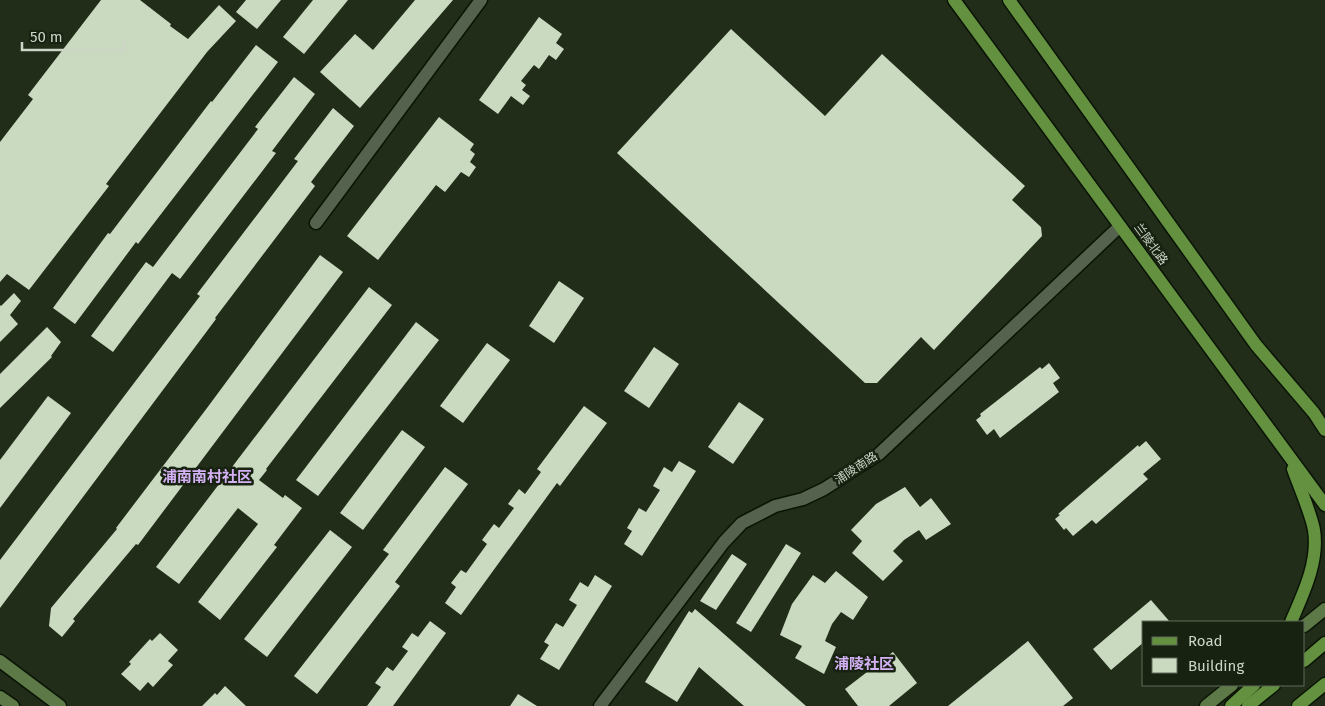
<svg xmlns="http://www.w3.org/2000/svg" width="1325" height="706" font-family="'Fira Sans','Noto Sans SC',sans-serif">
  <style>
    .building { fill: #cadac1 }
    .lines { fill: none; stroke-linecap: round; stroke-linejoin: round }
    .street-casing { stroke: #0a1404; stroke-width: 15 }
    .secondary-casing { stroke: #0a1404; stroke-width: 15 }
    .primary-casing { stroke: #0a1404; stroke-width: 15 }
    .street { stroke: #55624d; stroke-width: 12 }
    .secondary { stroke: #5c7947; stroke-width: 12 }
    .primary { stroke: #649140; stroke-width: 12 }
    .labels { text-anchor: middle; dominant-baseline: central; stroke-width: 5; stroke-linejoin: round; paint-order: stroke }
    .street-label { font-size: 12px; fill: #cdd5c8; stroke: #172210 }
    .quarter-label { font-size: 15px; font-weight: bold; fill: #d4b1f4; stroke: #172210 }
  </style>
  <rect width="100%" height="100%" fill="#212c19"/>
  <g class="building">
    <path d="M101 0H140L171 24 170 26 188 39 219 5 236 21 207 52 106 184 109 186 29 290 7 274 0 282V142L33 99 28 95Z"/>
    <path d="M246 0H281L257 29 236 12Z"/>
    <path d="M313 0H348L304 54 283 37Z"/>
    <path d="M415 0H453L360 108 320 72 355 34 373 50Z"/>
    <path d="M539 17 562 34 556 43 564 49 556 60 549 55 539 69 534 65 521 81 526 85 522 90 530 96 523 105 511 96 498 114 479 100Z"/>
    <path d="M731 29 825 116 882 54 1025 186 1012 200 1041 227 1042 236 934 350 921 337 877 383H865L617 153Z"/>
    <path d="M256 45 278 62 138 244 136 242 75 324 53 308 108 233 110 234 211 101 212 102Z"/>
    <path d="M294 77 315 94 272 151 276 153 180 279 172 273 113 352 91 336 146 262 153 267 258 129 255 127Z"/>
    <path d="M333 108 354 126 311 182 315 186 215 318 216 319 0 608V560L200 296 197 294 298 161 294 159Z"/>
    <path d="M439 117 474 144 470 150 475 154 470 162 476 167 469 177 461 172 445 192 436 185 378 260 347 236Z"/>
    <path d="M320 255 343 272 138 545 136 544 73 619 75 621 62 637 49 626 51 608 117 529 116 528 207 408Z"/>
    <path d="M559 281 584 298 554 343 529 326Z"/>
    <path d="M369 287 392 305 266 469 267 470 259 480 283 498 285 495 302 508 274 545 277 547 220 620 198 602 258 524 238 508 179 584 156 567Z"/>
    <path d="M14 293 21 301 10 315 18 324 0 342V305L1 306Z"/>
    <path d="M416 322 439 340 318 496 296 480Z"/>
    <path d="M47 327 61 342 51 356 52 357 0 408V374Z"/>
    <path d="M487 343 510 360 463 423 440 406Z"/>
    <path d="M654 347 679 364 649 408 624 391Z"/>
    <path d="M1049 363 1060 378 1053 383 1059 392 1000 438 994 429 987 435 976 420 981 416 980 414 1040 367 1042 369Z"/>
    <path d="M48 396 71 413 0 508V460Z"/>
    <path d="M739 402 764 419 733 464 708 447Z"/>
    <path d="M584 406 607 423 560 486 557 483 461 615 445 603 456 587 451 583 461 570 466 573 487 544 482 540 494 524 499 528 514 508 508 504 519 489 525 494 541 472 537 469Z"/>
    <path d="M402 430 425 447 363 530 340 513Z"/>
    <path d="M1146 441 1161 459 1143 474 1148 479 1096 524 1092 520 1073 536 1066 528 1064 530 1055 519 1060 515 1058 514 1138 445 1139 447Z"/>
    <path d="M679 461 696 471 642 556 624 544 632 531 627 528 639 508 646 512 660 490 653 486 664 467 672 472Z"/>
    <path d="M445 467 468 484 395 582 400 586 317 694 294 676 389 554 383 550Z"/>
    <path d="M905 487 920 507 931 498 951 524 926 540 919 530 904 540 893 551 903 561 883 581 852 553 862 541 851 530 876 504Z"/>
    <path d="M330 530 352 547 267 657 244 639Z"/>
    <path d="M786 544 801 553 751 632 736 623Z"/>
    <path d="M732 554 747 564 716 610 700 601Z"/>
    <path d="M836 571 868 597 853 620 841 612 832 624 825 641 836 647 824 674 795 658 802 646 780 635 792 604 813 575 825 583Z"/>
    <path d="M595 575 612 586 559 670 540 659 549 645 544 642 556 623 563 627 577 605 569 600 580 582 588 587Z"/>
    <path d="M1151 600 1170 622H1144V642L1111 670 1093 649Z"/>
    <path d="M695 609 716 627 806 706H744L699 667 677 702 645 682 689 611 692 613Z"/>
    <path d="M430 621 446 633 406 688 393 706H367L381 687 375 683 387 667 393 671 408 651 402 647 412 633 418 637Z"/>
    <path d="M160 633 178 650 168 661 173 665 153 687 148 682 140 691 121 674 131 664 129 662 150 639 152 641Z"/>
    <path d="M1028 641 1073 698 1063 706H948Z"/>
    <path d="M893 652 917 683 889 706H858L845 689Z"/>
    <path d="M225 686 246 706H202L215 693 217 695Z"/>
    <path d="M518 694 537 706H510Z"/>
  </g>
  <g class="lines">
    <g class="street-casing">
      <g id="street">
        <path d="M316 223 481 0"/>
        <path d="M600 706 724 542 742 523 775 506 803 499 824 489 879 454 1120 226"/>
      </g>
    </g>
    <g class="secondary-casing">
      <g id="secondary">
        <path d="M1304 626 1325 609"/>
        <path d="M0 661 60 706"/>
        <path d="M0 697 13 706"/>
        <path d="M1206 706 1232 685"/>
      </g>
    </g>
    <g class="primary-casing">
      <g id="primary">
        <path d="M954 0 1325 505"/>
        <path d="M1009 0 1256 345 1314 413 1325 430"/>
        <path d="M1291 622C1303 594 1319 562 1314 530 1311 513 1299 486 1293 469"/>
        <path d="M1304 661 1325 643"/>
        <path d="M1231 706 1254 685"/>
        <path d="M1248 706 1274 685"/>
        <path d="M1298 706 1325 684"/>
      </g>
    </g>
    <use href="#street" class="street"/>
    <use href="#secondary" class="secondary"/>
    <use href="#primary" class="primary"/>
  </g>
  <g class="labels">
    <g class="street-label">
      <text transform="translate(1151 244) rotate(54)">兰陵北路</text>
      <text transform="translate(856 468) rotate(-33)">浦陵南路</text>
    </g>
    <g class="quarter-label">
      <text x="207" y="477">浦南南村社区</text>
      <text x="864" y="664">浦陵社区</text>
    </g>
  </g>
  <rect x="1142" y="621" width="162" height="65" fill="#172210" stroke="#606a5a"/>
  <rect x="1152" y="637" width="25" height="8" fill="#649140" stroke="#606a5a"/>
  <text x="1188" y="646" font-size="15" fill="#cdd5c8">Road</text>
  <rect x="1152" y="658" width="25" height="15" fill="#cadac1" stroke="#606a5a"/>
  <text x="1188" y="671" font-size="15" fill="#cdd5c8">Building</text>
  <path d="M22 42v8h102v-8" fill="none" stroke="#cdd5c8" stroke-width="2.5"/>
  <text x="30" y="42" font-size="15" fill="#cdd5c8" stroke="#172210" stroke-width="4" paint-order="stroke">50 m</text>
</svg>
